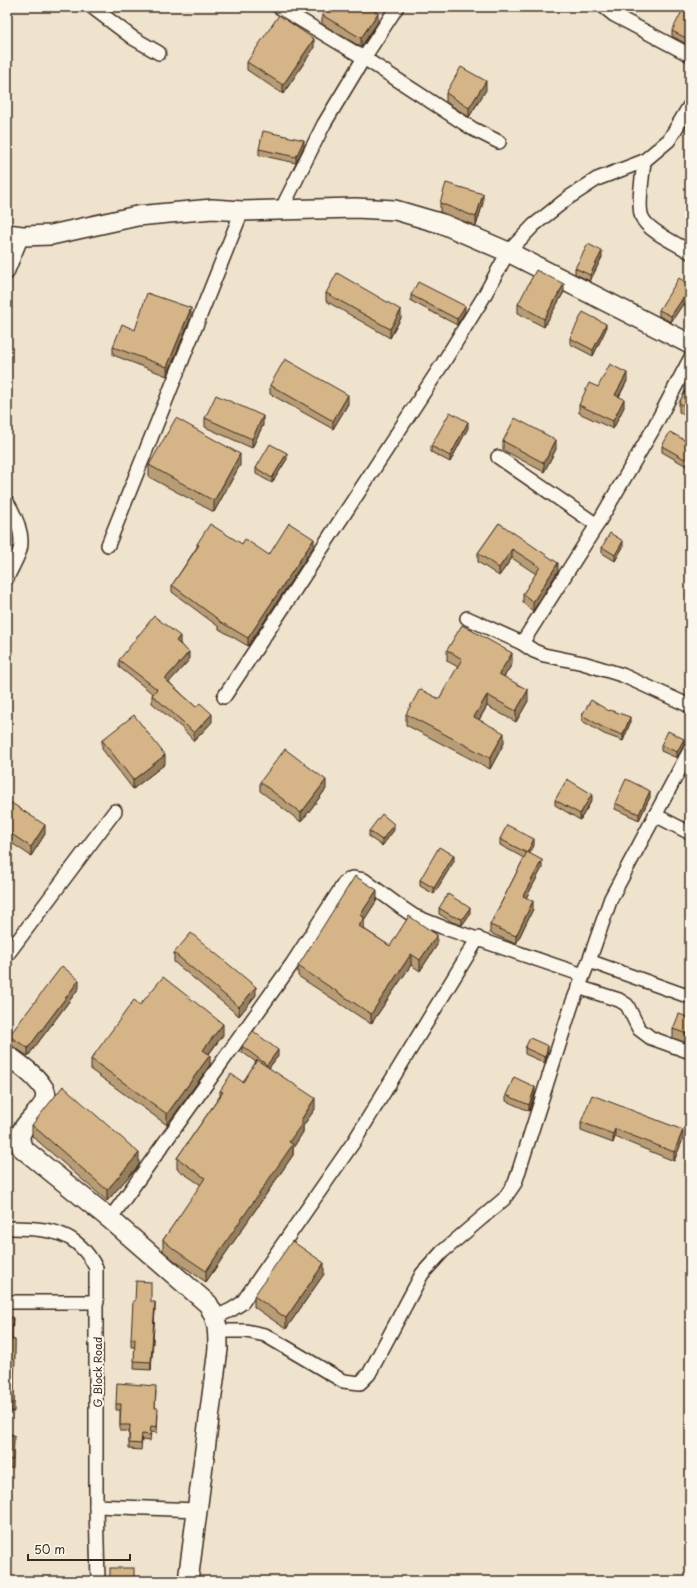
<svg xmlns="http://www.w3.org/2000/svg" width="697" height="1588" font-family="'Playpen Sans',sans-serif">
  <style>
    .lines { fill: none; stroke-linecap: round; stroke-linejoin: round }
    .street-casing { stroke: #3b2a1e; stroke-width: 16 }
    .secondary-casing { stroke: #3b2a1e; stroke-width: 22 }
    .street { stroke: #fbf7ec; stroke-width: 13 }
    .secondary { stroke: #fbf7ec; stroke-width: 19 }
    .wall { fill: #b79c75; stroke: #3b2a1e }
    .shaded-wall { fill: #957f5f; stroke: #3b2a1e }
    .building { fill: #d5b588; stroke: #3b2a1e }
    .labels { text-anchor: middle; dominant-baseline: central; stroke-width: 4; stroke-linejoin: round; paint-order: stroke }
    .street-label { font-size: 11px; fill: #3b2a1e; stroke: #fbf7ec }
  </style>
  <rect width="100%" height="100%" fill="#f0e3ce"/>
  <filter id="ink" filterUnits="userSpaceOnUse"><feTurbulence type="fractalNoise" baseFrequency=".025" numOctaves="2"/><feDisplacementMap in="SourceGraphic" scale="8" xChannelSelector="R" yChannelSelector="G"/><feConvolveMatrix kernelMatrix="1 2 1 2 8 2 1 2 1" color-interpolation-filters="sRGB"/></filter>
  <g filter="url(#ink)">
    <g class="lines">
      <g class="street-casing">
        <g id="street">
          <path d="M92 7 133 38 159 53"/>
          <path d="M279 7 364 58 473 129 499 142"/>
          <path d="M604 7 614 15 690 55"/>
          <path d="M644 161C643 174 637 206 642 217 647 231 678 244 690 252"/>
          <path d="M281 210 324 124 362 61 397 7"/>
          <path d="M7 273 22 236"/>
          <path d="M498 457 597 525"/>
          <path d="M7 502C15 515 24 534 20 550 17 559 11 569 7 578"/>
          <path d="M108 545 242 211"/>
          <path d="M467 618 522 643 534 651 544 655 583 663 622 675 690 706"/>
          <path d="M522 643 597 525 652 431 690 359"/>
          <path d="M224 697 283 608 443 363 483 298 508 252 534 225 568 198 597 179 644 161 669 140 690 105"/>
          <path d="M655 815 690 833"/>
          <path d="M7 955 115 811"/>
          <path d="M589 961 690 997"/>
          <path d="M578 987 619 1000 627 1005 639 1029 651 1038 690 1052"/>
          <path d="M110 1219 292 964 345 882 352 878 364 880 402 908 414 916 442 927 583 975"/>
          <path d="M7 1228C46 1229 76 1228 96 1268V1506L98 1581"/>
          <path d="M7 1302H97"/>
          <path d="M216 1317 231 1310 242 1303 355 1140 478 938"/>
          <path d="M218 1331H246L265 1335 343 1381 360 1383 369 1374 422 1274 442 1252 504 1199 515 1183 572 1004 589 961 611 898 690 750"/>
          <path d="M96 1506 197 1510"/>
        </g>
      </g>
      <g class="secondary-casing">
        <g id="secondary">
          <path d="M7 234 22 236 51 235 137 216 212 209 242 211 355 208 395 210 443 224 508 252 690 344"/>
          <path d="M7 1055C19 1064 33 1073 42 1086 56 1104 27 1117 21 1133 19 1137 21 1144 22 1148L110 1219 208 1304C218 1321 218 1330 218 1349L188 1581"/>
        </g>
      </g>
      <use href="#street" class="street"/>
      <use href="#secondary" class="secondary"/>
    </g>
    <g class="wall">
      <path d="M690 7V46L672 36V31Z"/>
      <path d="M322 15 378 22 361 47 322 24Z"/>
      <path d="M314 48 283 94 247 70V62Z"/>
      <path d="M486 90 469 117 446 102V93Z"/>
      <path d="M304 146 296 163 259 155V149Z"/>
      <path d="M440 203H483L476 226 440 212Z"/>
      <path d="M602 257 590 281 575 274V268Z"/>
      <path d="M690 285V308L683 304 671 322 659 316V310Z"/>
      <path d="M564 292 544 327 518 313V304Z"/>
      <path d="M326 293 401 318 390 338 326 301Z"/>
      <path d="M411 295 465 312 457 325 411 301Z"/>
      <path d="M191 317 167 376 113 355V347L135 330Z"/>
      <path d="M606 329 593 356 570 344V338Z"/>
      <path d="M627 381 619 397 624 407 613 429 579 413V405L598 387Z"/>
      <path d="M690 382V417L679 412V403Z"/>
      <path d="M270 385 348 404 333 429 270 394Z"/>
      <path d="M205 418 263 425 252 448 205 427Z"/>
      <path d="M468 428 450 462 431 452V446Z"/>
      <path d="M503 441 556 449 544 472 503 450Z"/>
      <path d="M690 443V468L662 452V446Z"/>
      <path d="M287 459 272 483 256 474V468Z"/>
      <path d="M149 465H240L214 512 149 477Z"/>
      <path d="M499 523 558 571 533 611 523 603V594L536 574 512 558 499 576 478 562V553Z"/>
      <path d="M197 544H242L269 555 314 546 248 646 219 629V627L172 592V585L197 547Z"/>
      <path d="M602 547H623L615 561 602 553Z"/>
      <path d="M180 643 189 660 169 682 212 722 194 741 182 728 152 703V695L153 694 119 667V660Z"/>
      <path d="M447 650 512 664 504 677 528 701 516 722 487 706 479 720 504 743 490 769 406 725V714L439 699 458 667 447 661Z"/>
      <path d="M582 715 630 723 623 741 604 734 582 721Z"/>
      <path d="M102 740 165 764 133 789 102 749Z"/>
      <path d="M661 745H684L677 758 661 751Z"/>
      <path d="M260 782 326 789 301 822 260 791Z"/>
      <path d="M650 797 639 820 615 809V803Z"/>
      <path d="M7 800 45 834 31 856 7 840Z"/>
      <path d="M555 800H592L580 820 555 805Z"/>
      <path d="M394 830 382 846 369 837V831Z"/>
      <path d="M500 839 534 845 529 853 542 868 526 898 533 909 516 944 490 933V925L524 858 500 845Z"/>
      <path d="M454 861 434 894 420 886V880Z"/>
      <path d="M377 900 364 920V929L390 946 437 945 420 971 411 965 371 1024 298 976V966Z"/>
      <path d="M439 908 470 914 462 925 452 922 439 914Z"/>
      <path d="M174 953 256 995 239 1016 174 962Z"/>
      <path d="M79 988 28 1056 9 1044V1036Z"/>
      <path d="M140 1005 223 1035 209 1054 210 1065 167 1125 91 1070V1059Z"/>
      <path d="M690 1018V1044L673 1038V1029Z"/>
      <path d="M242 1046 278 1056 269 1068 315 1109 303 1126V1132L293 1148V1155L206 1282 175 1261 163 1251V1240L201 1185 177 1169V1158L220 1096V1091L243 1082 256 1062 242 1052Z"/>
      <path d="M525 1048 548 1052 545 1063 525 1054Z"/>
      <path d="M535 1093 529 1111 506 1101V1095Z"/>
      <path d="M581 1122 683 1139 674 1161 615 1137 613 1143 581 1131Z"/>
      <path d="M32 1125 139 1165 107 1201 32 1136Z"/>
      <path d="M324 1274 286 1329 254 1307V1296Z"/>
      <path d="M151 1302 155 1310 151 1370 134 1369 135 1347H131V1339Z"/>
      <path d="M7 1317 13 1340H15L14 1412 7 1411Z"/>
      <path d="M156 1391 155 1408 158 1414 157 1433 151 1432 150 1441 142 1440 141 1450 129 1449V1431H120V1410H116V1404Z"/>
      <path d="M7 1435H14L13 1468H7Z"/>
    </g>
    <g class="shaded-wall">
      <path d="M378 13V22L361 47V38Z"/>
      <path d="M314 39V48L283 94V85Z"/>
      <path d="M486 81V90L469 117V108Z"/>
      <path d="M304 140V146L296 163V157Z"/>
      <path d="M483 194V203L476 226V217Z"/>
      <path d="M602 251V257L590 281V275Z"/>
      <path d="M564 284V292L544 327V319Z"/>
      <path d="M683 298V304L671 322V316Z"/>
      <path d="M465 306V312L457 325V319Z"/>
      <path d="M191 308V317L167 376V367Z"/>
      <path d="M401 310V318L390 338V329Z"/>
      <path d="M606 324V329L593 356V350Z"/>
      <path d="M627 373V381L615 403V395Z"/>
      <path d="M348 395V404L333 429V421Z"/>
      <path d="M624 399V407L613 429V421Z"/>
      <path d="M263 416V425L252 448V439Z"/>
      <path d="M468 422V428L450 462V456Z"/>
      <path d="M556 440V449L544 472V463Z"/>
      <path d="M287 453V459L272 483V478Z"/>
      <path d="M240 454V465L214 512V501Z"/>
      <path d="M314 539V546L248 646V638Z"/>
      <path d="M623 541V547L615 561V555Z"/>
      <path d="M512 549V558L499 576V568Z"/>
      <path d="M558 563V571L533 611V602Z"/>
      <path d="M180 636V643L176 648V641Z"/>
      <path d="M189 652V660L165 687V679Z"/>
      <path d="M512 653V664L499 685V674Z"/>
      <path d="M528 690V701L516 722V711Z"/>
      <path d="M487 695V706L474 728V717Z"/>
      <path d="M212 714V722L194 741V733Z"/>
      <path d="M630 717V723L623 741V735Z"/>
      <path d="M504 733V743L490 769V758Z"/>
      <path d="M684 739V745L677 758V752Z"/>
      <path d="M165 755V764L133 789V780Z"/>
      <path d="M326 780V789L301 822V813Z"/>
      <path d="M650 791V797L639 820V814Z"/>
      <path d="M592 794V800L580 820V814Z"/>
      <path d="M394 824V830L382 846V840Z"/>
      <path d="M45 825V834L31 856V847Z"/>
      <path d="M534 839V845L527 859V853Z"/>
      <path d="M454 855V861L434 894V888Z"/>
      <path d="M542 860V868L523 904V896Z"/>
      <path d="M377 890V900L364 920V928L359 936V926L360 915Z"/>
      <path d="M533 901V909L516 944V936Z"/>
      <path d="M470 908V914L462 925V919Z"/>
      <path d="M437 935V945L420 971V960Z"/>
      <path d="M411 954V965L371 1024V1014Z"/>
      <path d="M79 980V988L28 1056V1048Z"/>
      <path d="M256 987V995L239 1016V1007Z"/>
      <path d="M223 1024V1035L203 1061V1050Z"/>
      <path d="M548 1046V1052L545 1063V1057Z"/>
      <path d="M278 1050V1056L267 1070V1065Z"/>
      <path d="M210 1055V1065L167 1125V1114Z"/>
      <path d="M535 1087V1093L529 1111V1105Z"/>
      <path d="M315 1098V1109L303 1126V1132L293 1148V1155L206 1282V1271L289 1142 301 1120Z"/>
      <path d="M615 1129V1137L613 1143V1134Z"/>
      <path d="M683 1130V1139L674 1161V1152Z"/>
      <path d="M139 1153V1165L107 1201V1190Z"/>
      <path d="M324 1263V1274L286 1329V1318Z"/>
      <path d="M155 1302V1310L151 1370V1362Z"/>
    </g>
    <g class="building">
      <path d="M327 7H369L378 13 361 38 322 15Z"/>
      <path d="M684 7H690V40L672 31Z"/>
      <path d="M279 15 314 39 283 85 247 62Z"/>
      <path d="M461 67 486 81 469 108 446 93Z"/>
      <path d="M263 131 304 140 296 157 259 149Z"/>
      <path d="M446 183 483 194 476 217 440 203Z"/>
      <path d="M588 244 602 251 590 275 575 268Z"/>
      <path d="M536 270 564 284 544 319 518 304Z"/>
      <path d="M337 273 401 310 390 329 326 293Z"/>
      <path d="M679 278 690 285V303L683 298 671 316 659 310Z"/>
      <path d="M418 282 465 306 457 319 411 295Z"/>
      <path d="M147 293 191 308 167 367 113 347 122 324 135 330Z"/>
      <path d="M583 312 606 324 593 350 570 338Z"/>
      <path d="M285 359 348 395 333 421 270 385Z"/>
      <path d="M610 364 627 373 615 395 624 399 613 421 579 405 589 383 598 387Z"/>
      <path d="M690 382V408L679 403Z"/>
      <path d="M216 395 263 416 252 439 205 418Z"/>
      <path d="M450 412 468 422 450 456 431 446Z"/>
      <path d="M176 418 240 454 214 501 149 465Z"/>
      <path d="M515 418 556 440 544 463 503 441Z"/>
      <path d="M670 432 690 443V462L662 446Z"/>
      <path d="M270 444 287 453 272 478 256 468Z"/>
      <path d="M289 523 314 539 248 638 219 621V620L172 585 199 545 197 544 210 524 242 544 245 539 269 555Z"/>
      <path d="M499 523 558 563 533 602 523 594 540 567 512 549 499 568 478 553Z"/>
      <path d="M610 533 623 541 615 555 602 547Z"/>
      <path d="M154 616 180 636 176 641 189 652 165 679 196 707 200 703 212 714 194 733 182 721 152 695 157 689 119 660Z"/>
      <path d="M462 625 512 653 499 674 528 690 516 711 487 695 474 717 504 733 490 758 406 714 420 689 439 699 462 659 447 650Z"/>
      <path d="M591 700 609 711 610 710 630 717 623 735 604 728 582 715Z"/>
      <path d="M134 715 165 755 133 780 102 740Z"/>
      <path d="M668 731 684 739 677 752 661 745Z"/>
      <path d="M285 749 326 780 301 813 260 782Z"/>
      <path d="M567 779 592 794 580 814 555 800Z"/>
      <path d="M626 779 650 791 639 814 615 803Z"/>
      <path d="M7 800 45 825 31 847 7 831Z"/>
      <path d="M382 814 394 824 382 840 369 831Z"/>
      <path d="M507 825 534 839 527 853 500 839Z"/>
      <path d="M439 847 454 855 434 888 420 880Z"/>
      <path d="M527 852 542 860 523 896 533 901 516 936 490 925Z"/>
      <path d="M355 876 377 890 360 915 364 917 359 926 390 946 409 916 437 935 420 960 411 954 371 1014 298 966Z"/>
      <path d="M448 894 470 908 462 919 452 916 439 908Z"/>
      <path d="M191 933 256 987 239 1007 174 953Z"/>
      <path d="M62 966 79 980 28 1048 9 1036Z"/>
      <path d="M163 977 223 1024 203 1050 210 1055 167 1114 91 1059 134 1000 140 1005Z"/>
      <path d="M679 1014 690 1018V1035L673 1029Z"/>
      <path d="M253 1031 278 1050 267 1065 242 1046Z"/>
      <path d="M530 1038 548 1046 545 1057 525 1048Z"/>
      <path d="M257 1060 315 1098 301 1120 303 1122 289 1142 293 1144 206 1271 175 1250 163 1240 205 1178 177 1158 223 1092 220 1091 231 1074 243 1082Z"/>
      <path d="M514 1077 535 1087 529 1105 506 1095Z"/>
      <path d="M63 1086 139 1153 107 1190 32 1125Z"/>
      <path d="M592 1095 683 1130 674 1152 615 1129 613 1134 581 1122Z"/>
      <path d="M292 1241 324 1263 286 1318 254 1296Z"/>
      <path d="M136 1281 151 1282V1302H155L151 1362 134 1361 135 1339H131L133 1301H135Z"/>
      <path d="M7 1317H13L12 1340H15L14 1403H7Z"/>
      <path d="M117 1383 156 1386 155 1408H158L157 1427 151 1426 150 1435 142 1434 141 1444 129 1443 130 1425H120L121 1404H116Z"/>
      <path d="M7 1435H14L13 1460 7 1459Z"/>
      <rect x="110" y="1568" width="24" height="13"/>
    </g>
  </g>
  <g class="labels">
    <g class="street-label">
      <text transform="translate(97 1372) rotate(-90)">G Block Road</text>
    </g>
  </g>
  <rect width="697" height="1588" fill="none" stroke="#fbf7ec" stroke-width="24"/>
  <rect x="12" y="12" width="673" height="1564" fill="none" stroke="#3b2a1e" stroke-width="1.5" filter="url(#ink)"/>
  <path d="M28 1554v6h102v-6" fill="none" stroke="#3b2a1e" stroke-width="2"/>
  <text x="34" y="1554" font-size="12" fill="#3b2a1e" stroke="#fbf7ec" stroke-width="3" paint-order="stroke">50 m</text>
</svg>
